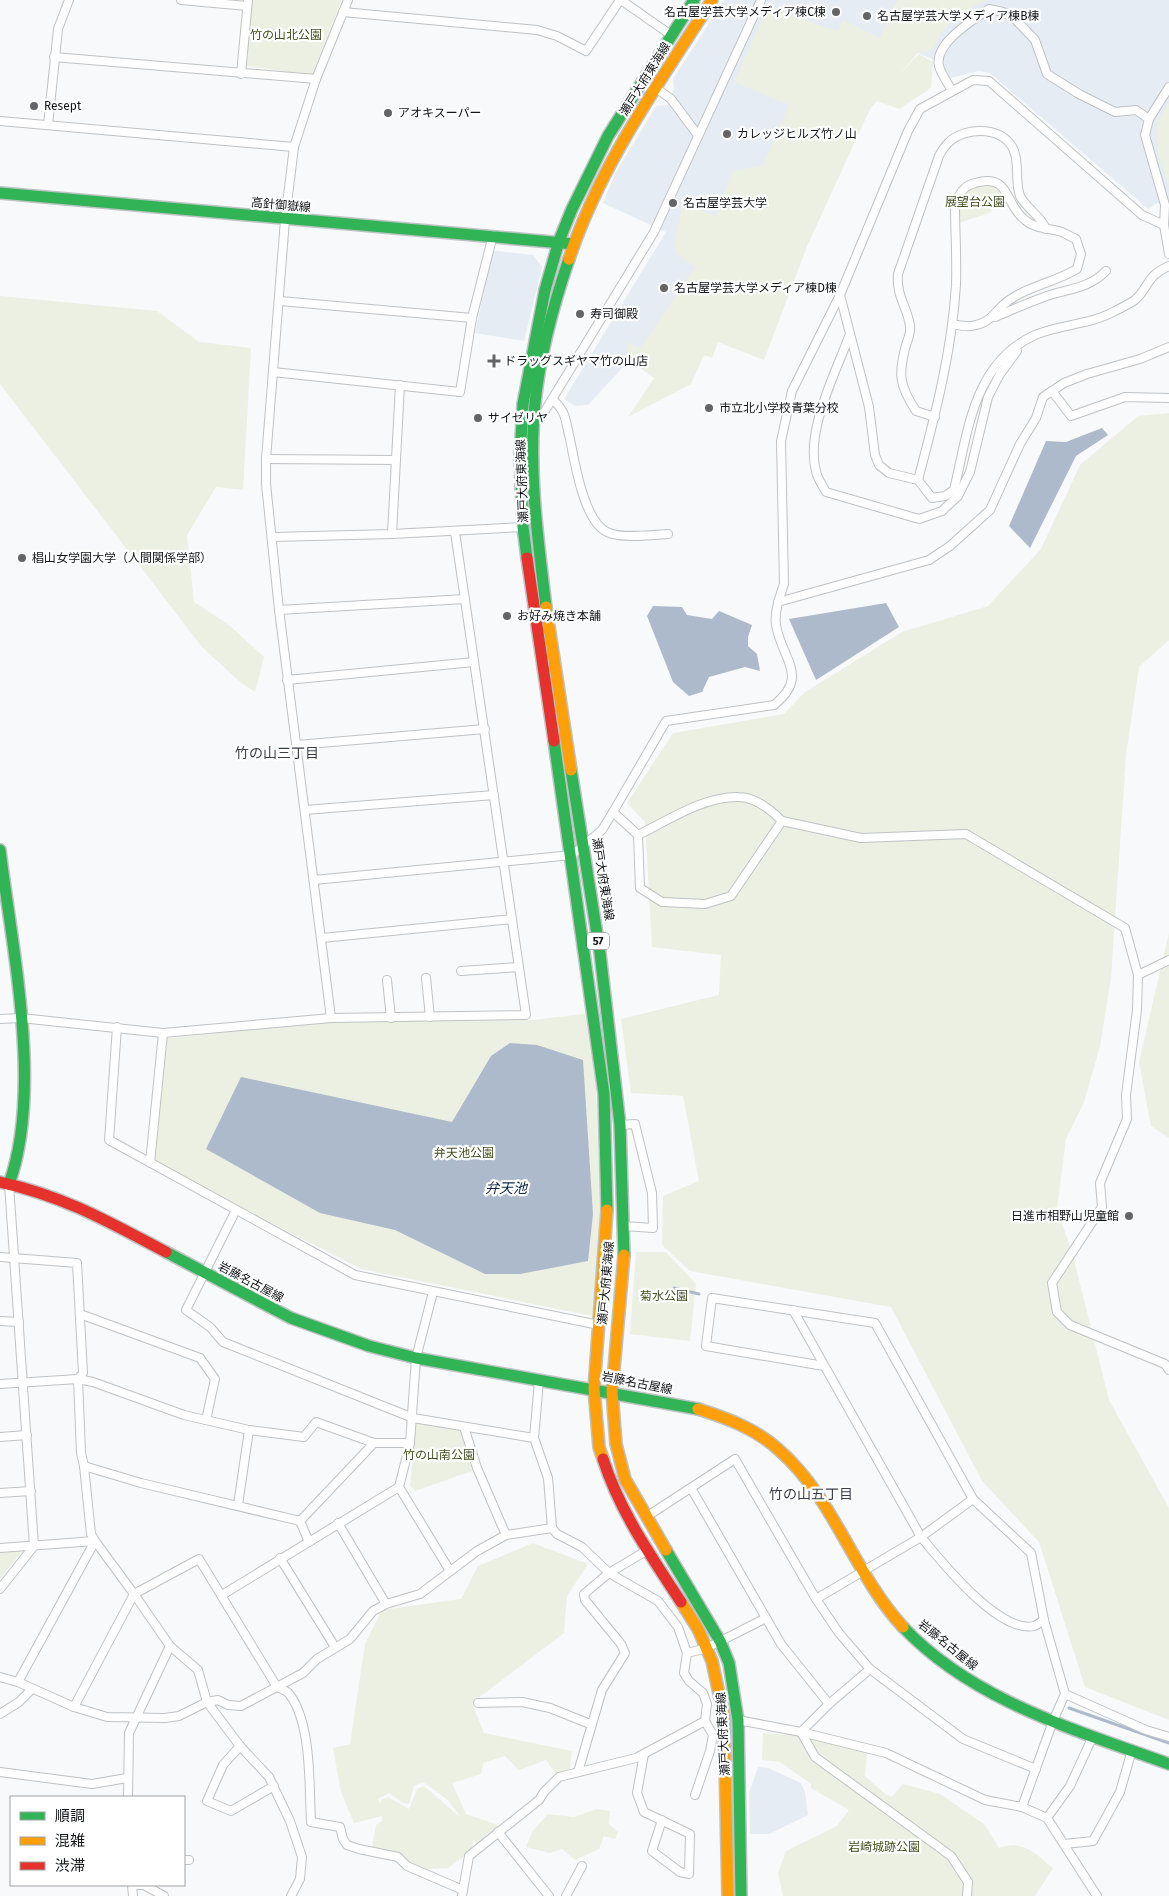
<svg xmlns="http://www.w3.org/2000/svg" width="1169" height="1896" font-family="'Fira Sans','Noto Sans JP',sans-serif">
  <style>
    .built { fill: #e5ecf4 }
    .green { fill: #ebf0e3; fill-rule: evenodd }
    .water { fill: #adbacb }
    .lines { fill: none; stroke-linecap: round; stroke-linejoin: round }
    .stream { stroke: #adbacb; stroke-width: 3 }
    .street-casing { stroke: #bfc2c5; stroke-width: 10 }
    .fast-casing { stroke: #bfc2c5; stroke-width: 14 }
    .slow-casing { stroke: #bfc2c5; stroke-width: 14 }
    .jam-casing { stroke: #bfc2c5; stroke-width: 14 }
    .street { stroke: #fefefe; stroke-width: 8 }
    .fast { stroke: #30b455; stroke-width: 11 }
    .slow { stroke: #ff9f0a; stroke-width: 11 }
    .jam { stroke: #e5322d; stroke-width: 11 }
    .poi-dot { fill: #626467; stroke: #fff; stroke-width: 2 }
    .labels { text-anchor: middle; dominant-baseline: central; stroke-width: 4.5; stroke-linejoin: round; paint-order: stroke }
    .shield { fill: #fff; stroke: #585a5d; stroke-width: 1 }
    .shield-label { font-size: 11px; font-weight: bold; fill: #111418 }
    .poi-label { font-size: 12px; fill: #111418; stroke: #fff; text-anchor: start }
    .park-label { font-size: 12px; fill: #444f1f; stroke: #fff }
    .street-label { font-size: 12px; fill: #111418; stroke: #fff }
    .neighbourhood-label { font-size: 14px; fill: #3a414a; stroke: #fff }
    .water-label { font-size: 14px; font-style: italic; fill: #0e294b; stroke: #fff }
  </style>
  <rect width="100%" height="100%" fill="#f7f9fb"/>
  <g class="built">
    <path d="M724 0H1169V203H1157L1148 209 990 73 979 71 950 78 934 60 891 41 767 169 662 325 588 405 575 406 564 399 666 232 603 203 615 174 656 106 668 105 674 89 673 79Z"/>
    <path d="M495 251 533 255 542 267 524 341 475 333 492 254Z"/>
    <path d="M758 1767 768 1768 801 1783 805 1792 808 1815 769 1834H750L749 1793Z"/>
  </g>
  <g class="green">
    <path d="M252 0H342L312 75 247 66Z"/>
    <path d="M897 0H988C971 6 957 16 945 28 933 40 940 52 918 53L898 76 919 54 933 62 931 88 899 109 877 101 870 109 808 244 764 360 718 342 712 358 704 355 691 384 628 417 654 378 626 358 627 342 641 348 695 267 677 254 674 245 683 204 716 216 733 171 763 165 789 105 734 82 768 7 837 31 843 20 880 38Z"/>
    <path d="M1169 102V187L1158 154 1157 122Z"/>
    <path d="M984 184C992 185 1000 185 1002 194L989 198 992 212 959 223V206L962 193 972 187Z"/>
    <path d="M0 296 157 311 199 342 251 348 243 490 216 487 187 535 194 602 229 625 264 657 255 692 239 681 202 647 0 384Z"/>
    <path d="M1169 413V640L1139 667 1126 755 1111 978 1100 1046 1084 1102 1066 1139 1057 1209 1072 1252 1109 1400 1169 1508V1720L1085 1687 1039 1542 982 1481 891 1307 690 1271 662 1245 663 1196 699 1181 683 1096 631 1093 621 1019 719 995 721 955 652 947 645 822 627 803 673 733 784 714 805 692 902 632 988 606 1041 549 1080 465 1138 416Z"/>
    <path d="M1169 933V1138L1151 1126 1139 1062Z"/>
    <path d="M585 1014 596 1088 601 1217 592 1316 361 1269 150 1160 165 1039 327 1021 532 1020Z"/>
    <path d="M636 1252H666L696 1284 690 1341 630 1334Z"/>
    <path d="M416 1422 460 1429 472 1471 415 1491 410 1486Z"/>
    <path d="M533 1543 588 1564 567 1596 564 1633 472 1703 484 1733 572 1751 570 1769 556 1774 546 1760 519 1770 505 1756 483 1763 481 1774 452 1783 466 1814 501 1826 487 1839 478 1844 473 1840 472 1850 448 1868 426 1869 411 1864 400 1853 372 1847 376 1825 382 1821V1816L354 1823 341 1792 333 1748 350 1744 365 1644 382 1610 461 1599 478 1566ZM423 1782 448 1800 461 1818 424 1786 417 1789 409 1809 388 1797 381 1800V1804L378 1799 389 1793 403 1803 409 1804 414 1786Z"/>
    <path d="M24 1548 0 1579V1550Z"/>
    <path d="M763 1733 804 1736 867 1752 865 1776 885 1794 892 1797 903 1784 940 1794 984 1824 999 1848C1023 1839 1036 1854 1053 1868L1035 1896H783L778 1873 786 1851 837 1826 849 1810 811 1788V1784L780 1762 762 1760Z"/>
    <path d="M597 1809 610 1811 609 1824 618 1832 615 1839 604 1836 599 1849 575 1860 562 1849 550 1853 526 1847 532 1832 548 1814 574 1817Z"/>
  </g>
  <g class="water">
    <path d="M1102 428 1108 435 1076 456 1030 548 1009 526 1046 441 1066 442Z"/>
    <path d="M886 603 899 627 816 680 789 619Z"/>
    <path d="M653 606 682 607 687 615 712 619 719 611 752 625 748 637V646L757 654 760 671 745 667 709 677 702 692 689 696 673 682 647 616Z"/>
    <path d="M510 1043 537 1045 583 1060 593 1214 588 1261 520 1274H485L395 1230 320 1213 206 1149 241 1077 452 1122 491 1056Z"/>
  </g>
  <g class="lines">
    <g class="stream">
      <path d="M674 1288 699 1294"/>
      <path d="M1069 1708 1169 1743"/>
    </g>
    <g class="street-casing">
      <g id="street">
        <path d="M181 0 247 6"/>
        <path d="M621 0 671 35"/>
        <path d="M343 12 537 30 557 36 586 51 620 0"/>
        <path d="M54 57 316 79"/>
        <path d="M241 74 248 0"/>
        <path d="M1169 87 1149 119 1145 135 1165 205 1164 225 1169 254"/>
        <path d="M656 88 671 99 697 134"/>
        <path d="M952 91C948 83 941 74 939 66 934 43 973 20 989 9L1003 12 1015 19 1035 40 1047 74 1079 94 1115 112 1136 110 1149 119"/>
        <path d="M0 121 294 147"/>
        <path d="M48 125 58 29 69 0"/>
        <path d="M840 295 869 407 875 455 879 465 889 473 918 480 932 498 945 496 954 490C968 432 973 363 1035 335 1061 324 1090 325 1115 311 1121 308 1129 304 1135 300 1150 286 1146 276 1169 266"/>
        <path d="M280 301 472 318"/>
        <path d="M995 317C1014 309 1034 300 1053 294 1074 288 1090 287 1106 271"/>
        <path d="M850 334C836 372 805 431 816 471 817 478 823 486 826 492L919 519 942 511 958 496 970 472 988 397 1000 374 1017 351"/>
        <path d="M273 372 460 392 472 318 493 235"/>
        <path d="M1052 391 1071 416 1125 397 1169 398"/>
        <path d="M552 399C567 412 565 420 570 439 575 464 584 521 607 532 621 539 653 535 668 534"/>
        <path d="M935 417 916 411C899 385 898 374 906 345 908 339 911 332 910 326 907 306 896 296 898 274L939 156C941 152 944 147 948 143 966 125 1008 126 1015 154 1019 168 1015 182 1020 196 1026 208 1040 215 1046 229"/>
        <path d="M535 418 543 414 654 232 761 0"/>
        <path d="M266 459 396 460"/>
        <path d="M918 480C935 416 952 351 956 285 957 258 955 231 955 205 959 194 963 186 975 183 1011 173 1004 204 1025 220 1035 229 1050 228 1062 232 1066 234 1071 237 1076 239L1081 254 1077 269C1054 283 1023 287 1003 305 993 315 988 324 971 326 966 327 958 325 952 324"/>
        <path d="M392 534 400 385"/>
        <path d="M272 537 392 534 523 527"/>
        <path d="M778 602 929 560 950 546 990 510 1020 444 1036 418 1043 397 1064 383 1087 374 1140 359 1169 347"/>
        <path d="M279 610 465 599"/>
        <path d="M287 680 474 662"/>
        <path d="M297 745 485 729"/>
        <path d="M305 810 494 795"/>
        <path d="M613 812 666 721 774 705C810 676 782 660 776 625 774 612 780 596 784 584L781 441 792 391 840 295 908 131 920 109 973 80 989 81 1142 215 1164 225"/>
        <path d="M638 835C669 820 704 796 739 797 755 797 771 810 782 821"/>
        <path d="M314 880 572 855 602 830 613 812 638 835 640 888 662 902 705 904 731 896 782 821 861 838 966 834 1125 928 1138 975 1137 1010 1126 1095 1127 1119 1100 1183 1102 1207 1052 1283 1057 1312 1070 1325 1165 1364 1169 1370"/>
        <path d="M322 938 512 919"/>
        <path d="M461 971 519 967"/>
        <path d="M1138 975 1169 960"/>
        <path d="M426 978 430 1017"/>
        <path d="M387 980 391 1018"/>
        <path d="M331 1018 279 610 266 484V459L285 220 294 147 316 79 348 0"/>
        <path d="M0 1019 21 1018 163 1033 331 1018 526 1015 455 532"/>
        <path d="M117 1027 109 1140 355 1275 599 1325"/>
        <path d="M620 1125 635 1124 652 1193 653 1228 624 1226"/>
        <path d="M150 1163 163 1033"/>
        <path d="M236 1210 186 1310 210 1327 223 1342 413 1418 534 1438"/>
        <path d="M0 1257 77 1263 83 1373 78 1379 81 1453 84 1466 91 1534 95 1541 18 1682"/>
        <path d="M433 1292 416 1358 410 1443 399 1487 450 1571"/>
        <path d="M793 1310 921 1537C941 1561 999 1634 1034 1626 1037 1625 1041 1622 1044 1620"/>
        <path d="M80 1314 200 1358 215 1379 206 1420"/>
        <path d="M0 1321 19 1322"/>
        <path d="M824 1366 706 1346 712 1298 875 1323 973 1499 1031 1553 1044 1620 1065 1694 1053 1721 1022 1807"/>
        <path d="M539 1381 534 1438 548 1478 552 1528"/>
        <path d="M0 1384 78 1379 93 1382 184 1415 249 1430 304 1437 316 1422 374 1443H410"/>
        <path d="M464 1427 477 1468 506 1535"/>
        <path d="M0 1437 27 1435"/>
        <path d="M84 1466 141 1483 300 1521"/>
        <path d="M691 1488 781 1644 829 1704"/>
        <path d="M0 1493 31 1491"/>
        <path d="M238 1505 249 1430"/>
        <path d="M646 1517 735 1459 816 1599 839 1633 870 1669 963 1739 1036 1769"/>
        <path d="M338 1523 386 1604"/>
        <path d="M309 1542 300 1521 374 1443"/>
        <path d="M0 1548 95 1541 134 1594 170 1646 198 1670 207 1702 240 1746 269 1777 290 1821 302 1857 300 1879 291 1896"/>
        <path d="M280 1558 335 1647"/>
        <path d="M0 1589 34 1546 9 1184"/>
        <path d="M222 1595 399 1487"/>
        <path d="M816 1599 921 1537 973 1499"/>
        <path d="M687 1653 684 1673 689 1681 703 1693 707 1704 705 1721 713 1735 710 1751 695 1795"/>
        <path d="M0 1677 18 1682 74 1707 107 1717 165 1718 179 1716 207 1702 218 1700 228 1705 241 1706 303 1673 317 1659 350 1639 373 1611 386 1604 420 1594 477 1551 506 1535 552 1528 557 1534 582 1547 609 1573 658 1601 678 1627 687 1653 707 1648 766 1618"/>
        <path d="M1065 1694 1146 1730 1169 1737"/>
        <path d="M478 1703 522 1702 550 1708 590 1724"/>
        <path d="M74 1707 134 1594 199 1559 277 1687C281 1689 288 1691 290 1695 312 1725 309 1787 311 1822L340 1827 343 1839 347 1845 359 1849 398 1857 407 1866 463 1890 462 1896"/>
        <path d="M0 1714 19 1702 32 1689"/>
        <path d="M738 1720 801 1732 886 1753 985 1800 1022 1807 1047 1818 1097 1896"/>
        <path d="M801 1732 815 1757 951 1856 968 1882 967 1896"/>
        <path d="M801 1732 829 1704 870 1669"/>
        <path d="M240 1746 223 1765 207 1801 231 1811 274 1786"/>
        <path d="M644 1754 637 1793 644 1812 690 1834 689 1874 680 1872 652 1851 662 1820"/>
        <path d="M0 1772 92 1784 127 1778"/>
        <path d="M578 1772 602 1690 625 1653 621 1644 585 1600 584 1594 609 1573 646 1551"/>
        <path d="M128 1797 129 1733 170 1646"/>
        <path d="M1047 1818 1070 1786 1093 1736"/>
        <path d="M498 1832 549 1896"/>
        <path d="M1065 1844 1093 1841 1120 1792 1132 1750"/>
        <path d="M184 1860H189"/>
        <path d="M132 1885 133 1896"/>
        <path d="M133 1885H144L164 1896"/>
        <path d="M463 1890 469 1856 539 1800 544 1792 559 1777 636 1758 705 1721"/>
        <path d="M566 1896 582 1866"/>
      </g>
    </g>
    <g class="fast-casing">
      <g id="fast">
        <path d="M0 193 574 244"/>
        <path d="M527 558 523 527 520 457 523 404 545 290 559 241 572 209 608 136 694 0"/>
        <path d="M546 607C538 540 528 471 535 403 540 354 553 306 569 259"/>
        <path d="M554 741 604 1094 607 1210"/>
        <path d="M571 770 600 953 620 1125 624 1255"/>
        <path d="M0 850C12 948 43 1090 9 1184"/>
        <path d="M166 1252 291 1318 369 1346 416 1358 698 1409"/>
        <path d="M666 1550 720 1641 729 1663 738 1720 741 1896"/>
        <path d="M903 1627C973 1701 1076 1730 1169 1764"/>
      </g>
    </g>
    <g class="slow-casing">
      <g id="slow">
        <path d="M569 259C600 165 659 83 712 0"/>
        <path d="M546 607 571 770"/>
        <path d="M624 1255 612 1392 616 1444 625 1479 666 1550"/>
        <path d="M698 1409C727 1418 756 1429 779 1450 834 1498 854 1574 903 1627"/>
        <path d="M603 1459 599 1447 594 1389 607 1210"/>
        <path d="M681 1602 698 1629 712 1661 724 1717 728 1896"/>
      </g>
    </g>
    <g class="jam-casing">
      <g id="jam">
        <path d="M527 558 554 741"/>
        <path d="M0 1182C64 1196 109 1222 166 1252"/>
        <path d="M603 1459C620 1512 651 1556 681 1602"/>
      </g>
    </g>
    <use href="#street" class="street"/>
    <use href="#fast" class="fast"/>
    <use href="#slow" class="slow"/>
    <use href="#jam" class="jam"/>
  </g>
  <g class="poi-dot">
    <circle cx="836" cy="12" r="5"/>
    <circle cx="867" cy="16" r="5"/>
    <circle cx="34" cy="106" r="5"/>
    <circle cx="388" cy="113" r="5"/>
    <circle cx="727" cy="134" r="5"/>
    <circle cx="673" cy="203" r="5"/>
    <circle cx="664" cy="288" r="5"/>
    <circle cx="580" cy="314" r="5"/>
    <path d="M491.5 353.5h5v5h5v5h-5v5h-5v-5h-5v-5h5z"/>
    <circle cx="709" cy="408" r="5"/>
    <circle cx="478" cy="418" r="5"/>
    <circle cx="22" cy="558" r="5"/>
    <circle cx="507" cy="616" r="5"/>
    <circle cx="1129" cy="1216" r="5"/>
  </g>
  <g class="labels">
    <rect class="shield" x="587" y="932.5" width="22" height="17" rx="4"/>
    <g class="shield-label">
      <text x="598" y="941">57</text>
    </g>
    <g class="poi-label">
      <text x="826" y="12" text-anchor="end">名古屋学芸大学メディア棟C棟</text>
      <text x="877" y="16">名古屋学芸大学メディア棟B棟</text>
      <text x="44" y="106">Resept</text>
      <text x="398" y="113">アオキスーパー</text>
      <text x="737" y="134">カレッジヒルズ竹ノ山</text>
      <text x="683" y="203">名古屋学芸大学</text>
      <text x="674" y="288">名古屋学芸大学メディア棟D棟</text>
      <text x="590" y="314">寿司御殿</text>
      <text x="504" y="361">ドラッグスギヤマ竹の山店</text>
      <text x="719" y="408">市立北小学校青葉分校</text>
      <text x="488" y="418">サイゼリヤ</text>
      <text x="32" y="558">椙山女学園大学（人間関係学部）</text>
      <text x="517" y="616">お好み焼き本舗</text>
      <text x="1119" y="1216" text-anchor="end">日進市相野山児童館</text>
    </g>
    <g class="park-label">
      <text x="286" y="35">竹の山北公園</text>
      <text x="975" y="202">展望台公園</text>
      <text x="464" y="1153">弁天池公園</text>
      <text x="664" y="1296">菊水公園</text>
      <text x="439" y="1455">竹の山南公園</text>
      <text x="884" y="1847">岩崎城跡公園</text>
    </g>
    <g class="street-label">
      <text transform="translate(645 79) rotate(-58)">瀬戸大府東海線</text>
      <text transform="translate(281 205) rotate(5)">高針御嶽線</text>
      <text transform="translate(522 481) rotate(-92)">瀬戸大府東海線</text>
      <text transform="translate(603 879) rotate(81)">瀬戸大府東海線</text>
      <text transform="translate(251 1282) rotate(28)">岩藤名古屋線</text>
      <text transform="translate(606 1283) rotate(-85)">瀬戸大府東海線</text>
      <text transform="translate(637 1383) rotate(11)">岩藤名古屋線</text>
      <text transform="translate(948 1645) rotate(39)">岩藤名古屋線</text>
      <text transform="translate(723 1734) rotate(-93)">瀬戸大府東海線</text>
    </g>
    <g class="neighbourhood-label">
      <text x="277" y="753">竹の山三丁目</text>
      <text x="811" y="1494">竹の山五丁目</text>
    </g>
    <g class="water-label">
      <text x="506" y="1188">弁天池</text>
    </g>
  </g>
  <rect x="10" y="1796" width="175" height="90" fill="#ffffff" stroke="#a0a1a3"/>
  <rect x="20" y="1812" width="25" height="8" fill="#30b455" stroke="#a0a1a3"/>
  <text x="55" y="1821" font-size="15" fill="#111418">順調</text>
  <rect x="20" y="1837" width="25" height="8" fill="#ff9f0a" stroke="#a0a1a3"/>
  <text x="55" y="1846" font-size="15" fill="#111418">混雑</text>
  <rect x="20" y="1862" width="25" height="8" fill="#e5322d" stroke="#a0a1a3"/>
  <text x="55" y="1871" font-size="15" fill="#111418">渋滞</text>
</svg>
